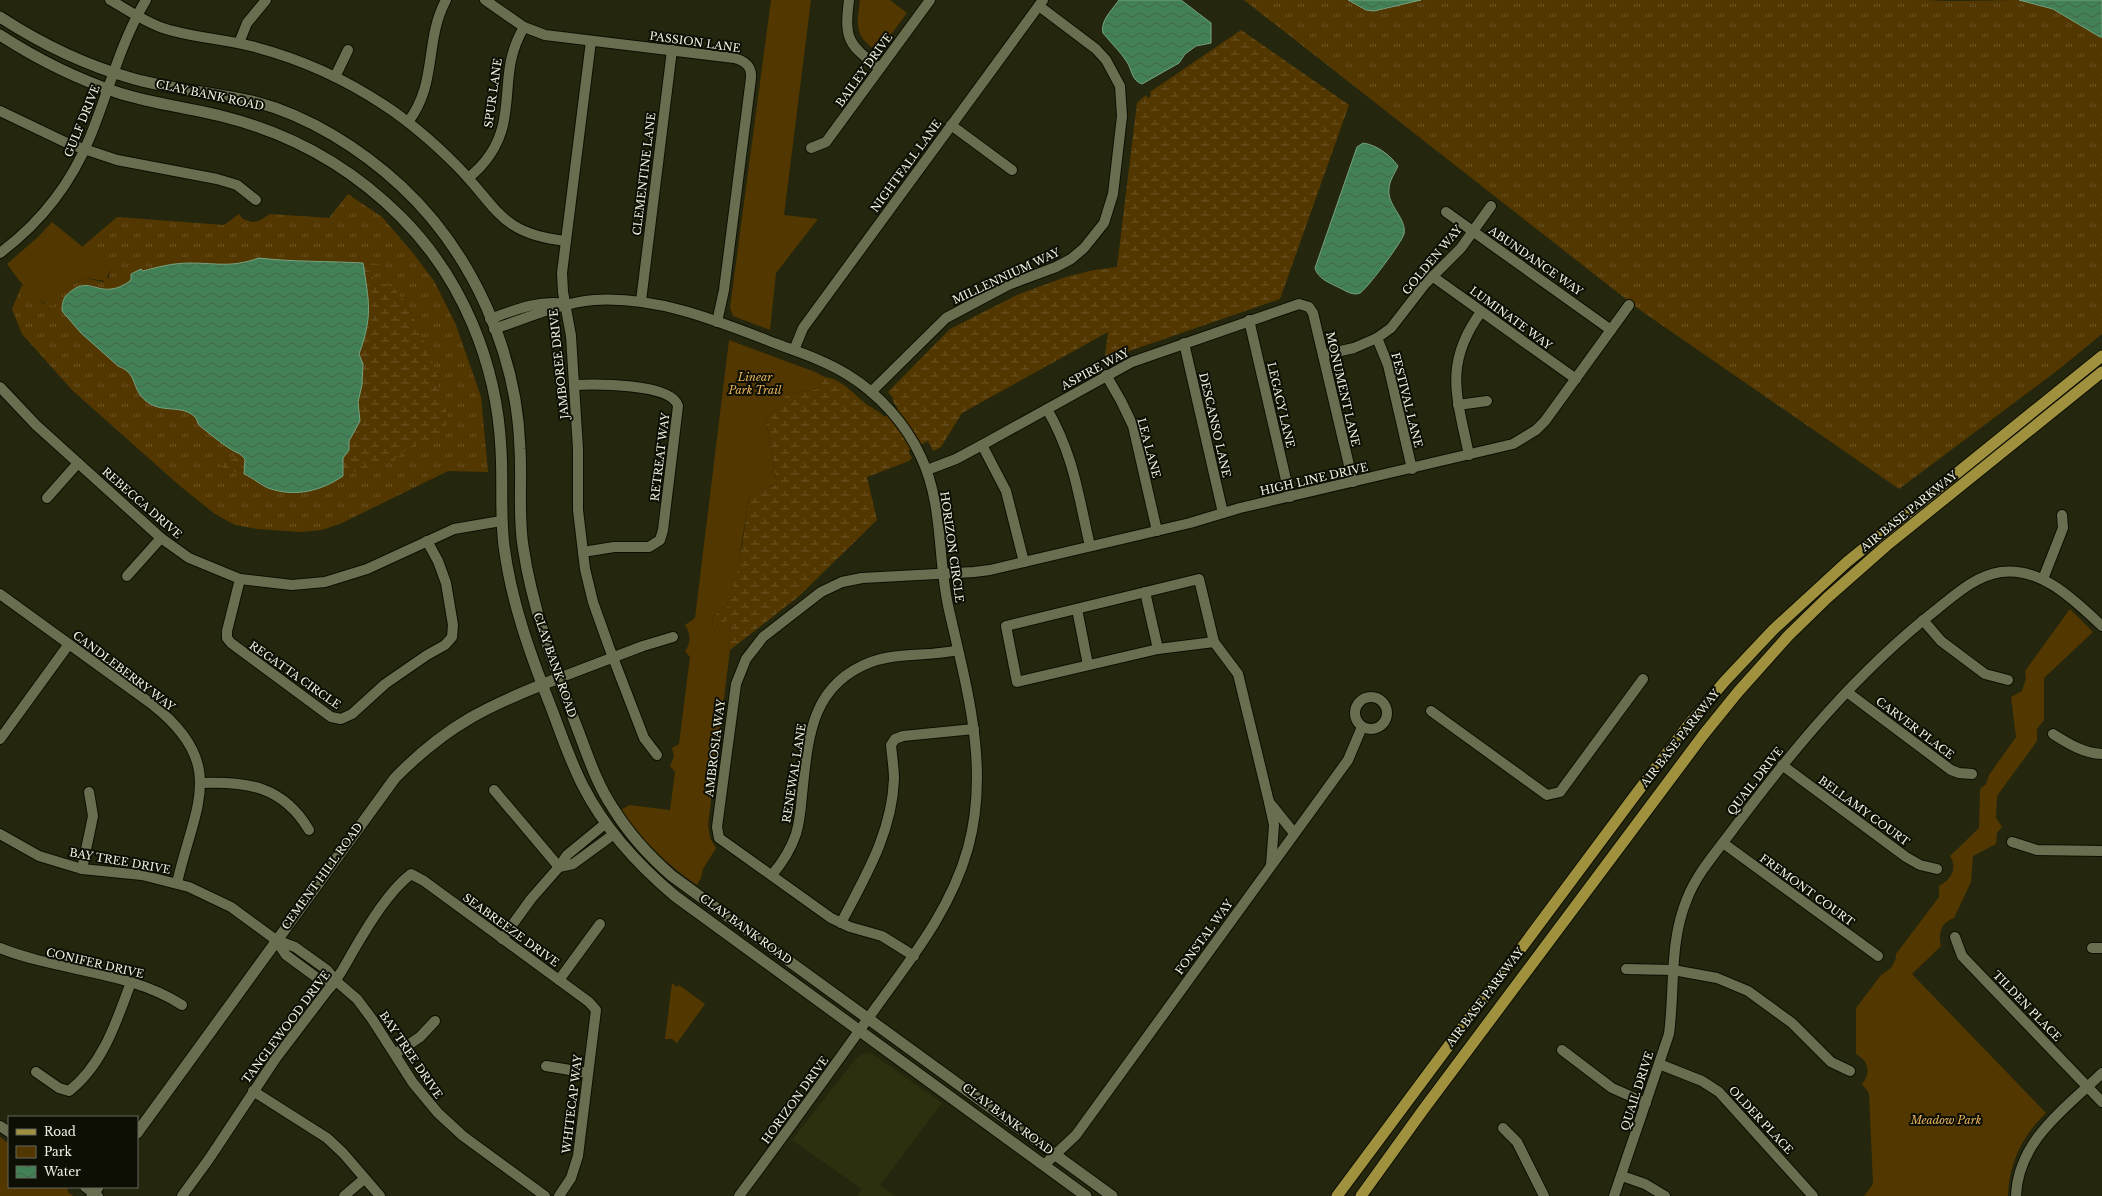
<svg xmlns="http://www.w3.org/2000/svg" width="2102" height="1196" font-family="'Libre Baskerville',serif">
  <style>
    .built { fill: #2d300e }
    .grass { fill: url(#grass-tufts) }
    .wetland { fill: url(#wetland-marsh) }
    .green { fill: #533701 }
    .water { fill: url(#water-waves); stroke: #76a27f }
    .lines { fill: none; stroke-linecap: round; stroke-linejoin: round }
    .minor-casing { stroke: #0d0f00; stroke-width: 12 }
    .tertiary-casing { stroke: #0d0f00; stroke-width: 13 }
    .primary-casing { stroke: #0d0f00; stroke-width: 13 }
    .minor { stroke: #6a6e51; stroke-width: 10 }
    .tertiary { stroke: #6a6e51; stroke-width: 11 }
    .primary { stroke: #a0913f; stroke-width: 11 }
    .labels { text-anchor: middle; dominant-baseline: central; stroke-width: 4; stroke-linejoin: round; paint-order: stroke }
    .street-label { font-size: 11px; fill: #eff1e1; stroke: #0d0f05 }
    .park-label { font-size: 11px; font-style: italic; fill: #ebb45b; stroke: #0d0f05 }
  </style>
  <defs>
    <pattern id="grass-tufts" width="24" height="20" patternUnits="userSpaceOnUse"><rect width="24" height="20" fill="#533701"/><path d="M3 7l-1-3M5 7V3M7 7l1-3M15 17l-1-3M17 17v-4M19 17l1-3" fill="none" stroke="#6c5426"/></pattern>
    <pattern id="wetland-marsh" width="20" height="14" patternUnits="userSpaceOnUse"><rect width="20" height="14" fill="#533701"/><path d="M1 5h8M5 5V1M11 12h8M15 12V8" fill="none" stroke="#6c5426"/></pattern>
    <pattern id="water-waves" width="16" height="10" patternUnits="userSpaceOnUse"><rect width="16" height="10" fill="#428055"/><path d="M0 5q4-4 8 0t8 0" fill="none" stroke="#45644c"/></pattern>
  </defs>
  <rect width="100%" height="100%" fill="#24270d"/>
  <path class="built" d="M871 1053 942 1103 880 1185 895 1196H857L862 1189 792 1140 854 1061 862 1054Z"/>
  <g class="grass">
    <path d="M1244 0H1348L1366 9 1374 11 1421 0H1926C1957 2 1988 0 2019 0 2049 3 2075 22 2099 37H2102V334L2058 370 1899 489 1640 310Z"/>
    <path d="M348 194 382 217 413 253 434 281 456 325 481 397 488 472 448 471 342 523 322 530 300 532 257 529 235 525 215 514 180 486 72 390 22 334 12 309 22 285 44 304 59 286 73 284 85 278 103 282 109 277 110 269 82 247 117 217 224 225 239 214 243 219 252 222 259 221 270 214 329 218Z"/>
  </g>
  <g class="wetland">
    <path d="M1241 30 1349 105 1280 299 1109 358 1105 356 1108 332 962 413 941 447 933 451 928 441 908 451 912 458 909 461 867 477 877 520 798 597 730 650 729 621 712 626 713 616 727 607 742 546 750 492 777 484 766 419 787 394 818 389 825 377C845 380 856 398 872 408 877 411 880 412 884 417L898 408 893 402V398L888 392 950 329 1019 294 1066 277 1094 270 1117 267 1137 103 1146 95 1148 98 1151 96 1150 92Z"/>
    <path d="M363 263 379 264 372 280 393 287 410 309 438 375 439 391 449 419C439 447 412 438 393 462L371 466 343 476V458L348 450V442L360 421 358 402 362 385 363 364 359 354C373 316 369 302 363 263Z"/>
    <path d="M235 452 245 459 244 474 226 471 220 465 222 461 235 458Z"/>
  </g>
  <g class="green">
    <path d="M771 0H811L784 215 818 219 776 273 770 330 733 316 730 308Z"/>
    <path d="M860 0H890L907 13 880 49 875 50C854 35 857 24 860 0Z"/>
    <path d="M52 222 110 269 106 281 85 278 73 284 60 286 56 290 57 297 54 306C33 302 19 280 7 264L38 237Z"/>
    <path d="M729 340 815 372 825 377 818 389 787 394 766 419 777 484 750 492 736 579 727 607 713 616 712 626 729 620 730 650 708 825 710 838 716 848 703 869 701 878 697 885C666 864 642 840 621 810L629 805 670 810 675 772 670 766 674 756 672 748 679 744 690 657 685 651C691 643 691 634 685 625L695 618Z"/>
    <path d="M2070 609 2093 632 2044 678V720L2037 729V741L1997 796 1996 818 2002 827 1997 833 1996 844 1973 856 1971 882 1954 918C1941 923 1938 933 1941 946L1912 974 2046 1113C2022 1136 2009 1163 2008 1196H1864L1873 1184 1869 1093 1862 1084C1871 1073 1869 1061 1856 1054V1008L1881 975 1891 968 1896 958V954L1939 897V886C1951 880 1958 868 1950 856L1979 828 1980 789 1986 784 1989 775 2016 737 2011 697 2022 691 2026 678 2025 671Z"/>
    <path d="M672 983 677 987 679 985 705 1004 677 1043 672 1039H665Z"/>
    <path d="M0 1137 9 1144V1187H67L68 1192 73 1196H0Z"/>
  </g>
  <g class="water">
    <path d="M1119 0H1181L1211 23V43L1196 46 1185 54 1179 63 1142 84C1132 81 1132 70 1127 62 1120 51 1111 43 1103 33 1100 21 1112 10 1119 0Z"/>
    <path d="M1348 0H1421L1374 11 1366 10Z"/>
    <path d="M2019 0H2102V37H2100L2053 9Z"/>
    <path d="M1363 143C1377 145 1390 155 1398 166 1395 173 1389 181 1389 189 1387 206 1407 218 1404 234 1402 242 1366 290 1360 293 1353 296 1346 291 1340 288 1330 283 1318 279 1315 268L1357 147Z"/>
    <path d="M259 258C293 262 328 261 363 263 369 302 373 316 359 354L363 364 362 385 358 402 360 421 349 441V450L343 458V476C321 491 296 497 271 489 261 486 254 478 244 474L245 459 240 454C229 450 210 434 200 426 197 423 197 418 194 416 179 403 157 416 141 396 132 384 136 373 118 366L81 333 62 311C62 303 63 297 70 292 87 278 94 291 111 289 119 288 125 285 131 280V274L141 269 143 271C157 267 174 263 189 263 218 263 230 268 259 258Z"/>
  </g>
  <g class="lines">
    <g class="minor-casing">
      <g id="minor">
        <path d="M110 0C128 10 146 23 166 29 195 38 226 39 255 47 300 59 345 79 384 105 410 122 434 143 456 165 497 206 499 234 566 241"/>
        <path d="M485 0 524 27 545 35 734 58C745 61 752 66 751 78L724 290 717 322"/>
        <path d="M849 0C844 39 848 45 880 68"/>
        <path d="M591 41 562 273 563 292 571 336 574 385 578 449V510L585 569 593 602 609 647 644 738 657 755"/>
        <path d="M239 43 247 23 266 0"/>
        <path d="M335 77 348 50"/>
        <path d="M0 111 69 144 117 160 217 179 237 185 256 200"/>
        <path d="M408 122C438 83 424 41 446 0"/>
        <path d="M951 125 1012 170"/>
        <path d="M811 148 826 142 930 0"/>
        <path d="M468 178C485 165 498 146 503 125 511 89 503 63 524 27"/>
        <path d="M1446 212 1611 330"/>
        <path d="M0 253C40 223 71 184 90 137 109 91 120 43 146 0"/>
        <path d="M1432 276 1576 379"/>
        <path d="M641 301 672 50"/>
        <path d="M490 319C515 310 538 300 565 304"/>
        <path d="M1249 320 1290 497"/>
        <path d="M494 329C527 318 560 303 594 300 658 296 718 321 777 344 801 353 826 361 848 375 879 394 906 424 921 457 944 506 937 559 949 610 967 689 990 768 968 848 951 909 913 956 877 1006 832 1069 786 1133 739 1196"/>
        <path d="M1377 338 1388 365 1412 469"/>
        <path d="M1184 343 1223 513"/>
        <path d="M794 350 803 328 1043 0"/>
        <path d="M1323 355 1354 348 1377 338 1391 328 1425 284 1461 248 1491 206"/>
        <path d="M1106 375 1121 401 1133 426 1157 531"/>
        <path d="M574 385C594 384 672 383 678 406L663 530 660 540 649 547H614L583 552"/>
        <path d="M0 387 36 425 161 538 189 558 240 579 292 585 325 582 367 569 454 529 501 521"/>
        <path d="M871 392 946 318 1008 285 1056 267 1071 259 1084 248 1104 223 1113 194 1122 116 1120 86 1106 60 1096 49 1039 6"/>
        <path d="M1458 405 1487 401"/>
        <path d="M1047 409C1074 456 1078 494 1090 546"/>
        <path d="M982 445 1006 491 1024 562"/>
        <path d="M1469 455C1457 397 1443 364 1481 312"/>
        <path d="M927 470 956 459 982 445 1132 362 1299 304 1309 307 1313 313 1353 482"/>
        <path d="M47 498 78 463"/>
        <path d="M127 576 161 538"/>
        <path d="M240 579 227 631V638L231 643 331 717 341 719 352 714 385 684 427 655 445 645 452 637 453 625 446 583 438 561 427 541"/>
        <path d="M2043 579 2063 528 2062 515"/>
        <path d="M1145 592 1158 649"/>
        <path d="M0 594 153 705C229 765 194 807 177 883"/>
        <path d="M1077 609 1088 665"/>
        <path d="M1923 620 1941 641 1985 674 2008 680"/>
        <path d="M1214 642 1158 649 1017 682 1006 626 1199 579 1214 642 1238 674 1269 802"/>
        <path d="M559 678 643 646 673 637"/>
        <path d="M1847 692 1951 770 1959 773 1972 774"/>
        <circle cx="1371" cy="713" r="16"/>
        <path d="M1431 711 1547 795 1560 792 1643 679"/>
        <path d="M2053 734C2069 744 2083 753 2102 754"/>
        <path d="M0 739 69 644"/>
        <path d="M1782 765 1906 857 1920 865 1937 869"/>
        <path d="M200 783C247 781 283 786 309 830"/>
        <path d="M494 790 559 867"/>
        <path d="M0 834 39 856 62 863 82 869 142 875 189 887 231 907 276 940 295 947 327 970 336 981 357 999 372 1019 413 1083 438 1113 463 1136 545 1196"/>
        <path d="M2012 842 2037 850 2102 851"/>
        <path d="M1723 843 1878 956"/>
        <path d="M1271 865 1274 825 1269 802 1294 833"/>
        <path d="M559 867 573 864 614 834"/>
        <path d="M82 869 93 816 89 792"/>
        <path d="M772 875C782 863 791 849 796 834 800 821 801 807 802 795 808 739 810 685 871 662 899 652 929 657 958 650"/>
        <path d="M841 923C865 877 892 833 894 779 894 768 892 757 891 745L895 739 903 736 974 729"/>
        <path d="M1955 937 1962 956 2102 1102"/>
        <path d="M502 939 531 899 559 867 567 855 606 823"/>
        <path d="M276 940 286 955 320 980 336 981"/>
        <path d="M0 948C60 972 127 970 182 1005"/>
        <path d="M2092 948H2102"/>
        <path d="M914 956 882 936 850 927 831 918 719 838 717 827 736 684 746 659 763 637 821 592 842 582 862 578 974 572 990 570 1190 523 1240 508 1513 444 1536 430 1545 421 1629 305"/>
        <path d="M1626 969 1673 970 1717 978 1748 991 1792 1023 1831 1062 1850 1071"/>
        <path d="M559 980 600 924"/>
        <path d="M1562 1050 1612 1088 1646 1103"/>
        <path d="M395 1054 420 1037 435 1021"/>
        <path d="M1659 1064 1702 1081 1719 1092 1813 1196"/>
        <path d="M546 1066 588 1073"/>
        <path d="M36 1072 59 1088 69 1091C103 1065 117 1020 131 982"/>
        <path d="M253 1091 327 1138 343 1153 380 1196"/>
        <path d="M0 1126 9 1132"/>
        <path d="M1503 1128 1517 1142 1544 1196"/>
        <path d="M1044 1165 1076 1135 1348 760 1362 727"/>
        <path d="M1622 1176 1645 1184 1665 1196"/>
        <path d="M85 1187 98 1196"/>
        <path d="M182 1196 209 1159 276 1058 327 991C339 979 346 963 355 948 369 924 389 891 411 874L424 881 589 1002 596 1010 578 1156 571 1178 559 1196"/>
        <path d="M344 1196 364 1179"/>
        <path d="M1614 1196 1669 1034C1675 989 1669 942 1687 899 1697 873 1718 850 1734 828 1794 748 1858 671 1936 610 1956 594 1975 576 2001 572 2042 567 2074 600 2102 626"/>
        <path d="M2016 1196C2018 1140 2066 1108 2102 1073"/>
      </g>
    </g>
    <g class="tertiary-casing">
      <g id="tertiary">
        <path d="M0 17C40 43 85 65 131 78 172 90 214 92 256 102 309 116 361 149 401 186 472 252 517 352 520 449 522 482 518 514 523 546 532 608 554 666 576 725 587 753 596 783 613 808 629 834 649 856 672 876L1112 1196"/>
        <path d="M0 35C37 59 77 79 119 93 154 104 190 108 225 117 292 134 352 168 401 217 462 278 497 363 501 450 503 482 500 514 504 546 511 600 529 651 549 702 560 730 569 759 583 786 605 829 638 865 675 896L1086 1196"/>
        <path d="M137 1133 395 778C448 724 489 705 559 678"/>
        <path d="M92 1196 98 1187"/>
      </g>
    </g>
    <g class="primary-casing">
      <g id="primary">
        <path d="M1337 1196 1633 798 1689 724 1724 682 1773 630 1847 562 2102 356"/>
        <path d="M1361 1196 1423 1110 1704 734 1738 692 1788 636 1827 598 1886 546 2102 372"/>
      </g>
    </g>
    <use href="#minor" class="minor"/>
    <use href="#tertiary" class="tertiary"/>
    <use href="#primary" class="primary"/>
  </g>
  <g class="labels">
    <g class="street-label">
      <text transform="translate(695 42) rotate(8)">PASSION LANE</text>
      <text transform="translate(864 70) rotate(-54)">BAILEY DRIVE</text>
      <text transform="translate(493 93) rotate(-82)">SPUR LANE</text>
      <text transform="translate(210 95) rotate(12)">CLAY BANK ROAD</text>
      <text transform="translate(82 121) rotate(-68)">GULF DRIVE</text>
      <text transform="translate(906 166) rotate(-54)">NIGHTFALL LANE</text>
      <text transform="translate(644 174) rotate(-83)">CLEMENTINE LANE</text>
      <text transform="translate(1432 260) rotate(-50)">GOLDEN WAY</text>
      <text transform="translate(1536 261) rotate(35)">ABUNDANCE WAY</text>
      <text transform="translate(1006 276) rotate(-25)">MILLENNIUM WAY</text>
      <text transform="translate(1511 318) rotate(36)">LUMINATE WAY</text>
      <text transform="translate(559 364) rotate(-96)">JAMBOREE DRIVE</text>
      <text transform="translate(1095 369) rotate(-28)">ASPIRE WAY</text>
      <text transform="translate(1343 389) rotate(77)">MONUMENT LANE</text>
      <text transform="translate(1407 400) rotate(76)">FESTIVAL LANE</text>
      <text transform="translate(1281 405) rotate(77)">LEGACY LANE</text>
      <text transform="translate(1215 425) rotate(77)">DESCANSO LANE</text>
      <text transform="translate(1149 448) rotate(75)">LEA LANE</text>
      <text transform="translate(660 457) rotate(-83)">RETREAT WAY</text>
      <text transform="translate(1314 479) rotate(-13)">HIGH LINE DRIVE</text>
      <text transform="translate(142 503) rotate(41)">REBECCA DRIVE</text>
      <text transform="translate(1909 511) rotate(-39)">AIR BASE PARKWAY</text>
      <text transform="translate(952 547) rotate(82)">HORIZON CIRCLE</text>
      <text transform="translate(555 665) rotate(71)">CLAY BANK ROAD</text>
      <text transform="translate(124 671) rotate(37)">CANDLEBERRY WAY</text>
      <text transform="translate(295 675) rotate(35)">REGATTA CIRCLE</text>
      <text transform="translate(1915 728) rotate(37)">CARVER PLACE</text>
      <text transform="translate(1680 738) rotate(-52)">AIR BASE PARKWAY</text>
      <text transform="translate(715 748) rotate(-83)">AMBROSIA WAY</text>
      <text transform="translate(794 773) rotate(-81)">RENEWAL LANE</text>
      <text transform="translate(1755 781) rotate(-52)">QUAIL DRIVE</text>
      <text transform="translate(1864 811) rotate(36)">BELLAMY COURT</text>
      <text transform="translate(120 861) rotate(10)">BAY TREE DRIVE</text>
      <text transform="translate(322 876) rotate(-54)">CEMENT HILL ROAD</text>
      <text transform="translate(1807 890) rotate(36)">FREMONT COURT</text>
      <text transform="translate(746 929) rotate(36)">CLAY BANK ROAD</text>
      <text transform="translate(511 930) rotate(36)">SEABREEZE DRIVE</text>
      <text transform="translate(1204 937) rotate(-54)">FONSTAL WAY</text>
      <text transform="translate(95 963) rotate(13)">CONIFER DRIVE</text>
      <text transform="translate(1485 997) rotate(-53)">AIR BASE PARKWAY</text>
      <text transform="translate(2027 1006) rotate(46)">TILDEN PLACE</text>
      <text transform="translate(286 1027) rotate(-53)">TANGLEWOOD DRIVE</text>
      <text transform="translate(411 1055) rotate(56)">BAY TREE DRIVE</text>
      <text transform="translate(1637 1091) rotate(-72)">QUAIL DRIVE</text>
      <text transform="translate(795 1100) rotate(-54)">HORIZON DRIVE</text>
      <text transform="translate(572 1104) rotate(-83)">WHITECAP WAY</text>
      <text transform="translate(1008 1119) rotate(37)">CLAY BANK ROAD</text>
      <text transform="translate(1761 1120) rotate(47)">OLDER PLACE</text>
    </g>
    <g class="park-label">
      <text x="755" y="377">Linear<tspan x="755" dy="13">Park Trail</tspan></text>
      <text x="1946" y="1120">Meadow Park</text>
    </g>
  </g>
  <rect x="8" y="1116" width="130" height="72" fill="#0d0f05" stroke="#67695d"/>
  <rect x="16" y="1129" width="20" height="6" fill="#a0913f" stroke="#67695d"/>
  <text x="44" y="1136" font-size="12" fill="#eff1e1">Road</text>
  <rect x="16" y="1146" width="20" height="12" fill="#533701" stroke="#67695d"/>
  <text x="44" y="1156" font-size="12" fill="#eff1e1">Park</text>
  <rect x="16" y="1166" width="20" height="12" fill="url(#water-waves)" stroke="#67695d"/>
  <text x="44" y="1176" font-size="12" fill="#eff1e1">Water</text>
</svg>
